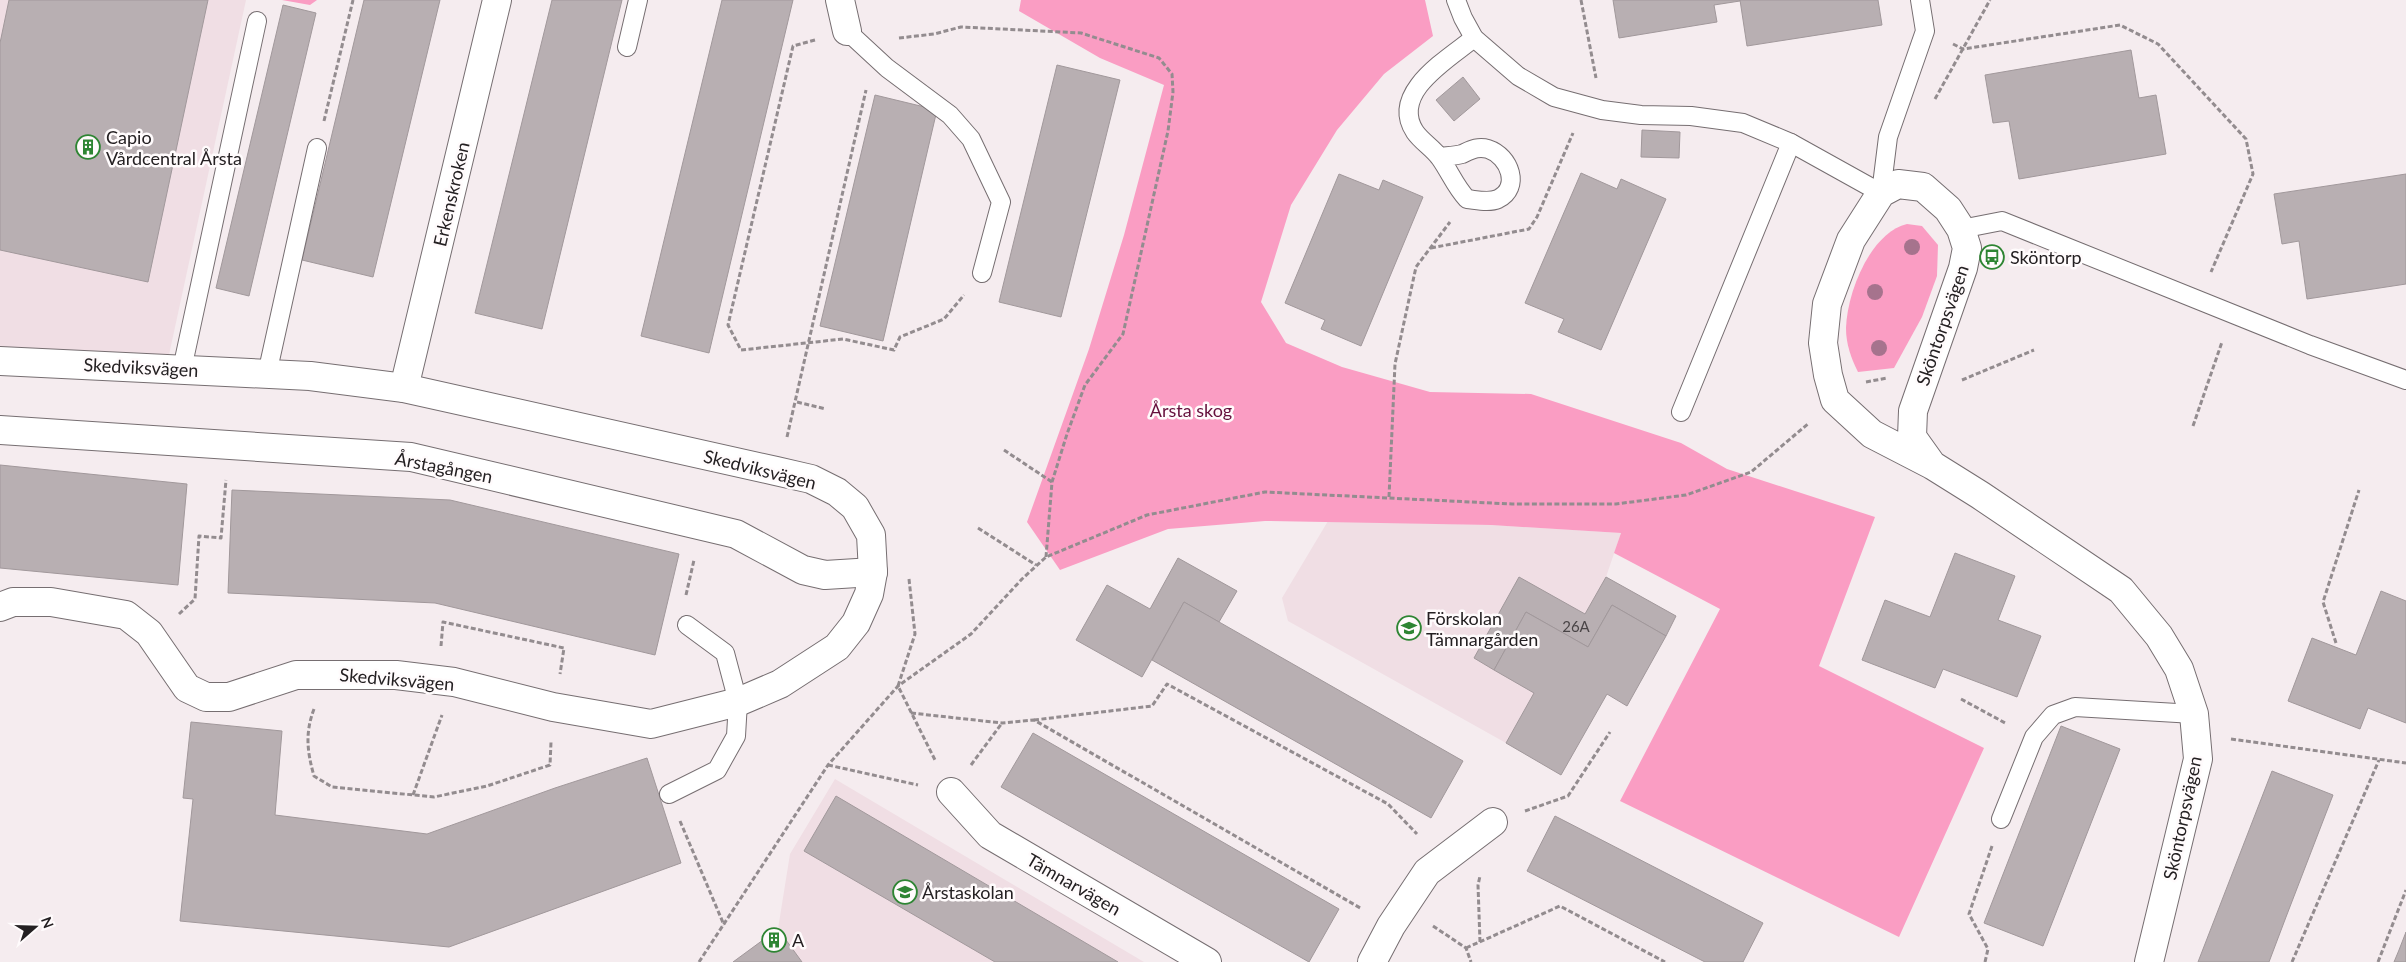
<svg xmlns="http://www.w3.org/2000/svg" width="2406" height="962" font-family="Lato,sans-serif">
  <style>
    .built { fill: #f0dee4 }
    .green { fill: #fa9dc3 }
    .building { fill: #b8afb2; stroke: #a1989b }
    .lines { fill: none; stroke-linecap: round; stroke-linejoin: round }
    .lane-casing { stroke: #766e71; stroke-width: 20 }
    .street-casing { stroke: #766e71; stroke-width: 30 }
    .path { stroke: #938c8f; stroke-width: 3; stroke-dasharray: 5 2.5; stroke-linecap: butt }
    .lane { stroke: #fff; stroke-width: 18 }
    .street { stroke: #fff; stroke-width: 28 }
    .tree { fill: #a6738d }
    .labels { text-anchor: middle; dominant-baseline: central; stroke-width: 5; stroke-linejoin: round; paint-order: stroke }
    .number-label { font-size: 15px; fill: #494446 }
    .poi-label { font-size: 18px; fill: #242022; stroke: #fffbfc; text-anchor: start }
    .street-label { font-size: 18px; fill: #242022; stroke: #fffbfc }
    .park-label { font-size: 18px; fill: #66103d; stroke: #fffbfc }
  </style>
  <rect width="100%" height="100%" fill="#f5ecef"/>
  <g class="built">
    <path d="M0 0H246L167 364 0 357Z"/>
    <path d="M1328 521 1491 525 1621 533 1606 577 1676 616 1666 636 1534 693 1506 743 1288 621 1282 598Z"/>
    <path d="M835 779 1144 962H733L778 929 790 854Z"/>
  </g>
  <g class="green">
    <path d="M282 0H317L310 5Z"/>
    <path d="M1021 0H1425L1433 36 1384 74 1337 130 1291 205 1261 302 1286 343 1342 367 1430 392 1531 394 1681 443 1727 469 1875 517 1819 666 1984 748 1899 937 1620 801 1720 609 1614 553 1621 533 1491 525 1265 521 1168 529 1060 570 1027 522 1089 349 1124 235 1164 85 1100 58 1019 11Z"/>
    <path d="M1907 224 1922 226 1938 245 1937 276 1922 317 1894 368 1858 372C1851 358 1846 344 1846 328 1847 293 1870 233 1907 224Z"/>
  </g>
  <g class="building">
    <path d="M9 0H208L148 282 0 250V43Z"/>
    <path d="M364 0H440L373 277 302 260Z"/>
    <path d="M552 0H622L542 329 475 313Z"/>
    <path d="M722 0H793L709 353 641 336Z"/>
    <path d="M1613 0H1740V1L1714 5 1717 22 1619 38Z"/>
    <path d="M1740 0H1878L1882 25 1747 46Z"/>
    <path d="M283 5 316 13 249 296 216 288Z"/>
    <path d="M2131 50 2139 98 2156 95 2166 154 2019 179 2009 121 1993 123 1985 75Z"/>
    <path d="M1057 65 1120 80 1061 317 999 302Z"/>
    <path d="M1463 77 1480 99 1454 121 1436 100Z"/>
    <path d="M875 95 937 110 883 341 820 326Z"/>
    <path d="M1642 130 1680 132 1679 158 1641 157Z"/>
    <path d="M1581 173 1617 189 1621 179 1666 199 1601 350 1558 332 1564 319 1525 303Z"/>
    <path d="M1339 174 1379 190 1383 180 1423 197 1361 346 1321 329 1325 320 1285 303Z"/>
    <path d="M2406 174V284L2307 299 2299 241 2282 244 2274 194Z"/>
    <path d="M0 465 187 484 178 585 0 568Z"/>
    <path d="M232 490 450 500 679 554 655 655 435 603 228 593Z"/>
    <path d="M1955 553 2015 576 1998 620 2041 636 2017 697 1943 669 1935 688 1862 660 1885 600 1930 617Z"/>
    <path d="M1178 558 1237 591 1219 622 1184 602 1142 677 1076 640 1107 585 1150 609Z"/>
    <path d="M1519 577 1585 614 1606 577 1676 616 1666 636 1612 605 1588 647 1526 612 1494 670 1474 658Z"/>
    <path d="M2381 591 2406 601V723L2368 708 2360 729 2288 701 2312 638 2356 655Z"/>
    <path d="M1184 602 1463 761 1431 818 1152 660Z"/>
    <path d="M1612 605 1666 636 1627 706 1607 694 1561 775 1506 743 1534 693 1494 670 1526 612 1588 647Z"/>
    <path d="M191 722 282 731 275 815 427 834 555 788 647 758 681 863 449 947 180 921 193 799 183 798Z"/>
    <path d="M2061 726 2120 749 2043 946 1984 923Z"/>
    <path d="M1033 733 1339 909 1309 962 1001 787Z"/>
    <path d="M2272 771 2333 795 2286 917 2269 962H2198Z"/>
    <path d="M836 796 1118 962H995L804 851Z"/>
    <path d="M1555 816 1763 923 1743 962H1705L1527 871Z"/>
    <path d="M778 929 802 962H733Z"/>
    <path d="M2406 932V962H2394L2399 950Z"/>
  </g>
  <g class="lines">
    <g class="lane-casing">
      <g id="lane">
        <path d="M1456 0 1463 18 1474 38 1518 76 1554 97 1602 110 1641 115 1691 116 1743 123 1791 143 1881 193 1888 137 1925 31 1920 0"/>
        <path d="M847 31 887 68 950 115 971 139 1001 202 982 273"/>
        <path d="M627 47 638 0"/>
        <path d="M1439 157C1447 156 1455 156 1462 154 1471 150 1478 146 1488 149 1510 156 1521 188 1498 199 1489 203 1477 200 1467 199 1455 186 1450 172 1440 158 1433 148 1422 142 1415 132 1389 93 1448 59 1474 38"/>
        <path d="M1961 229 2002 221 2310 345 2406 380"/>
        <path d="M182 369 257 21"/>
        <path d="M267 374 317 148"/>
        <path d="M1681 412 1791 143"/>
        <path d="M669 794 717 770 736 736 738 702 725 653 687 625"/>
        <path d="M2001 819 2034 737 2053 715 2075 707 2194 714"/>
      </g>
    </g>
    <g class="street-casing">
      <g id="street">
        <path d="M840 0 847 31"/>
        <path d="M0 361 310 376 404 388 776 471 811 479 837 492 855 507 871 535 873 572 869 594 856 623 837 647 780 684 738 702 651 724 553 707 454 682 396 675H296L229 697H206L187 688 149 633 126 615 51 602H13L0 607"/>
        <path d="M404 388 497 0"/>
        <path d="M0 430 411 457 736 534 803 570 825 575 873 572"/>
        <path d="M1932 465 1912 437 1913 411 1963 268 1967 248 1961 229 1948 209 1923 187 1898 184 1881 193 1851 240 1827 304 1823 343 1828 375 1835 400 1872 434 1932 465 1980 495 2121 590 2159 636 2179 669 2194 714 2198 759 2149 962"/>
        <path d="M951 792 990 835 1207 962"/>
        <path d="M1372 962 1391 926 1427 872 1493 822"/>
      </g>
    </g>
    <g class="path">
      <path d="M1581 0 1596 78"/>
      <path d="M899 38 934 34 961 27 1081 33 1159 58 1172 74 1173 92 1168 131 1123 334 1085 385 1067 434 1052 482 1046 557"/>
      <path d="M815 40 793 46 728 325 741 350 843 339 894 350 900 337 944 319 964 295"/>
      <path d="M1953 44 1963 49 2120 25 2158 44 2246 139 2253 174 2211 272"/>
      <path d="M1935 99 1990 0"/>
      <path d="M324 121 353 0"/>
      <path d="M1431 248 1529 229 1537 217 1573 133"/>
      <path d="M1962 380 2034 350"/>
      <path d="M1866 382 1887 378"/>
      <path d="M797 402 826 409"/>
      <path d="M2193 426 2222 342"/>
      <path d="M787 437 866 90"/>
      <path d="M1004 450 1052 482"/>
      <path d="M1389 497 1395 364 1416 267 1450 222"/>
      <path d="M978 528 1036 565"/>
      <path d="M909 579 915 634 898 686 935 760"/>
      <path d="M686 595 694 560"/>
      <path d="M179 614 195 599 199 536 221 538 226 480"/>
      <path d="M2336 643 2323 602 2359 490"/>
      <path d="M441 646 443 622 564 648 560 674"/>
      <path d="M1961 699 2007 724"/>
      <path d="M314 709C305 733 307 751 314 776L332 787 434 797 487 786 550 765 551 742"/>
      <path d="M911 713 1002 723 1034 720 1362 909"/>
      <path d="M1034 720 1152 706 1167 684 1388 804 1417 834"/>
      <path d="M2231 739 2406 763"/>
      <path d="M828 765 918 785"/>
      <path d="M971 765 1002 723"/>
      <path d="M413 795 442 715"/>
      <path d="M1525 811 1568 796 1610 732"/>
      <path d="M680 821 724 925"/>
      <path d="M1433 926 1466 948 1471 962"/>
      <path d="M1480 942 1478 885 1480 876"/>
      <path d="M1466 948 1560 906 1665 962"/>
      <path d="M699 962 828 765 898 686 971 634 1022 579 1046 557 1147 515 1265 492 1512 504H1616L1686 495 1751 472 1809 423"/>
      <path d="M1985 962 1988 949 1969 914 1992 846"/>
      <path d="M2292 962 2379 760"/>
      <path d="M2378 962 2406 890"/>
    </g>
    <use href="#lane" class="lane"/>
    <use href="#street" class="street"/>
  </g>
  <g class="tree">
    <circle cx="1912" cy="247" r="8"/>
    <circle cx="1875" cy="292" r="8"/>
    <circle cx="1879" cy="348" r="8"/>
  </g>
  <defs>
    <g id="building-ring" transform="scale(1.25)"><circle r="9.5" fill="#fffbfc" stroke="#2e8533" stroke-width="1.5"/><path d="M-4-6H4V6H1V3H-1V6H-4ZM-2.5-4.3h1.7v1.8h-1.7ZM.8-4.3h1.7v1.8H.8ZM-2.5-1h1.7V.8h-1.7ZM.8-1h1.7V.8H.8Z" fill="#2e8533"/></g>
    <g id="bus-ring" transform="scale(1.25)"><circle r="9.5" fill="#fffbfc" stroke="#2e8533" stroke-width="1.5"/><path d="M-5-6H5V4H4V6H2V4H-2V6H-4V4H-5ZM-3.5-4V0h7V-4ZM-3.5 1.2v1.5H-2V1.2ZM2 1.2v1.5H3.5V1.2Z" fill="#2e8533"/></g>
    <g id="school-ring" transform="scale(1.25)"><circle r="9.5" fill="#fffbfc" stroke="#2e8533" stroke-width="1.5"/><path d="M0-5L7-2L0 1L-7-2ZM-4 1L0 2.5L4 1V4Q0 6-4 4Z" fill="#2e8533"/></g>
  </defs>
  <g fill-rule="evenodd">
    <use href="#building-ring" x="88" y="147"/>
    <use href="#bus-ring" x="1992" y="257"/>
    <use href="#school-ring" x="1409" y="628"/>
    <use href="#school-ring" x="905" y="892"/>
    <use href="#building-ring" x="774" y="940"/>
  </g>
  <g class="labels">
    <g class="number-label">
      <text x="1576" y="626">26A</text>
    </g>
    <g class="poi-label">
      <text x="106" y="137">Capio<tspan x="106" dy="21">Vårdcentral Årsta</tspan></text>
      <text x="2010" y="257">Sköntorp</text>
      <text x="1426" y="618">Förskolan<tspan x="1426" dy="21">Tämnargården</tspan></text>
      <text x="922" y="892">Årstaskolan</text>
      <text x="792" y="940">A</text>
    </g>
    <g class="street-label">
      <text transform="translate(451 194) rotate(-77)">Erkenskroken</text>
      <text transform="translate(1942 325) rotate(-71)">Sköntorpsvägen</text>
      <text transform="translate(141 367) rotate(3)">Skedviksvägen</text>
      <text transform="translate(444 467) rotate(11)">Årstagången</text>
      <text transform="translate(760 469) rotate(14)">Skedviksvägen</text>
      <text transform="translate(397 679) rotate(5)">Skedviksvägen</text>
      <text transform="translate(2182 818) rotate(-78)">Sköntorpsvägen</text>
      <text transform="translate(1074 884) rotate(30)">Tämnarvägen</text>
    </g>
    <g class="park-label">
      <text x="1191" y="410">Årsta skog</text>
    </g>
  </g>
  <g transform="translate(35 927) rotate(70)" stroke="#fffbfc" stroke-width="4" paint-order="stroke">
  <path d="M0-4L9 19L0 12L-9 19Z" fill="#242022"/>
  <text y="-8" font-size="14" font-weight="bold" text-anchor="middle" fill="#242022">N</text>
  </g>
</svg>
